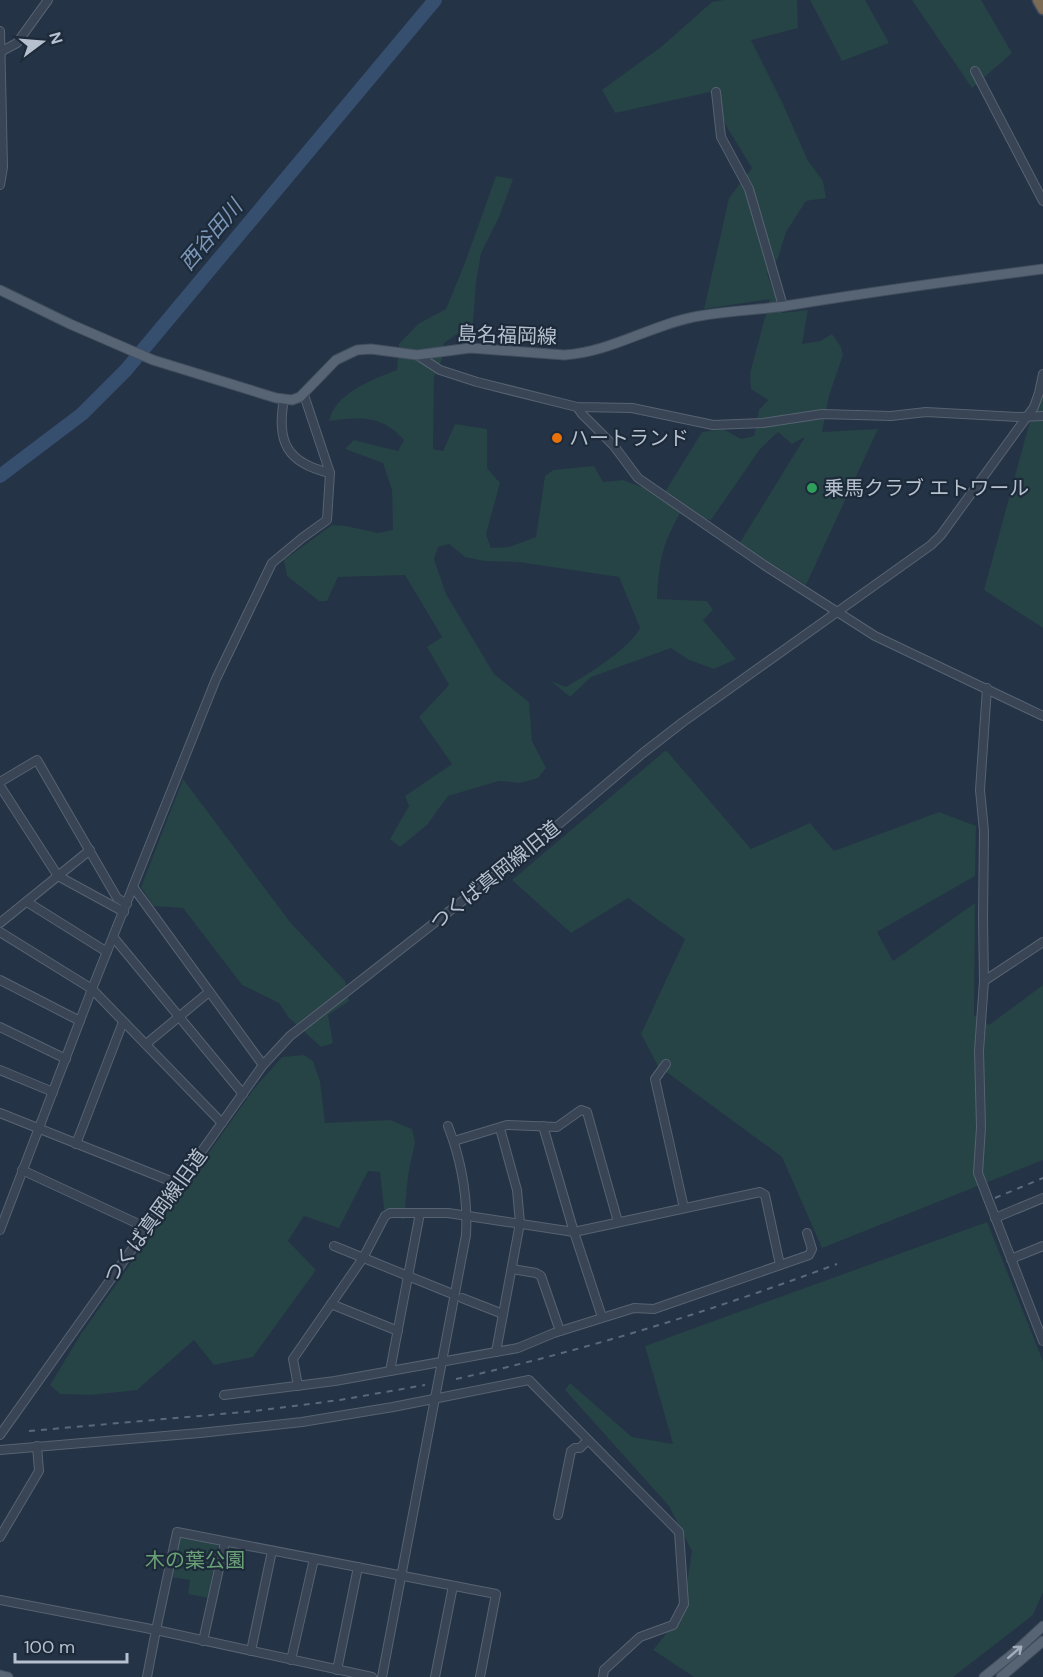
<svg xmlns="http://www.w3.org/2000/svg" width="1043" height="1677" font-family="'DM Sans','Noto Sans JP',sans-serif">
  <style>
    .green { fill: #264346 }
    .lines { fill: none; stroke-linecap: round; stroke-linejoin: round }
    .river { stroke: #364f6e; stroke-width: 14 }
    .minor-casing { stroke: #576372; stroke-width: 10 }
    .major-casing { stroke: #424e5e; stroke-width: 11 }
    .highway-casing { stroke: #43505f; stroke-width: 13 }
    .minor { stroke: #394554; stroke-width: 8 }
    .major { stroke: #576474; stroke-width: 9 }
    .highway { stroke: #7b6b55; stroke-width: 10 }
    .rail { stroke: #5a697c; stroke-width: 2; stroke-dasharray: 6 6; stroke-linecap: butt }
    .oneway { stroke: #a3aebc }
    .food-dot { fill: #e8710a; stroke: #1d2a3a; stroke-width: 2 }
    .leisure-dot { fill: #2e9e5b; stroke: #1d2a3a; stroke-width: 2 }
    .labels { text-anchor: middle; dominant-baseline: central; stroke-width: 4.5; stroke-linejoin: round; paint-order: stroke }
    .street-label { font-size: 20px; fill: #b6c0ce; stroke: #1d2a3a }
    .poi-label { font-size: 20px; fill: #b6c0ce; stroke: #1d2a3a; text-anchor: start }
    .park-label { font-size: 20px; fill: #6ba176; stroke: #1d2a3a }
    .water-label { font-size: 21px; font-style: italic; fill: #7b97b8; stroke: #1d2a3a }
  </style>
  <rect width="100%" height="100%" fill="#243345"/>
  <g class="green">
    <path d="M723 0H797L798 28 751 40 783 104 808 161 823 181 826 198 806 201 786 232 778 258 767 274 782 313 808 310 802 344 820 341 832 334 841 347 843 355 829 396 822 432 878 429 806 585 739 544 805 437 792 444 778 432 760 449 711 520 680 513C662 545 659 562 657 599L707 601 713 610 703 620 736 659 714 669 689 660 671 648 591 677 570 697 551 681 566 687C588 674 629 649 640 628L619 577 518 562 484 561 465 557 449 544 438 547 434 559 446 594 494 674 529 702 532 741 546 768 538 778 520 783 499 781 448 796 427 825 400 847 390 839 409 806 405 796 452 764 419 717 449 685 427 647 442 637 405 575 338 577 327 601H319L287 576 284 560 332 525 346 526 378 533 393 530 392 490 383 463 345 449 354 440 398 451 404 440C382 415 360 417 329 421 335 393 373 379 397 370L399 344 418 324 446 309 466 260 496 176 513 179 499 217 481 253 476 283 473 323 444 343 442 359 434 377 433 449 443 451 455 424 487 429V468L500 483 486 534 491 548 509 547 536 537 545 476 553 470 594 466 603 482 623 480 663 495 702 432 723 429 741 439 754 436 759 410 768 400 751 389 750 373 770 299 704 309 729 198 752 168 728 129 710 92 615 113 602 90 661 47 712 2Z"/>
    <path d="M810 0H865L889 43 842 61Z"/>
    <path d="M912 0H981L1012 53 972 88Z"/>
    <path d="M1043 382V628L984 590 1028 428Z"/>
    <path d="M666 750 751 849 810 823 834 851 939 812 976 826 975 876 877 932 893 961 975 903 974 1015 989 1025 1043 985V1160L822 1248 782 1157 658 1066 641 1034 685 939 628 898 571 933 512 880Z"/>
    <path d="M183 779 290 922 345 981 349 1001 328 1015 333 1043 321 1047 289 1018 279 1003 242 985 183 908 153 906 141 887Z"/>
    <path d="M304 1055 313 1061 320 1081 325 1123 390 1120 412 1129 415 1142 408 1176 404 1220 384 1209 380 1172 368 1171 339 1228 304 1216 288 1241 316 1270 253 1357 214 1365 194 1340 137 1390 91 1395 60 1394 50 1385 81 1334 253 1090 282 1057Z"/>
    <path d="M987 1222 1043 1361V1592L1033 1615 953 1677H694L653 1650 682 1614 692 1551 669 1506 565 1390 570 1383 632 1437 673 1444 645 1346Z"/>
    <path d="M181 1536 216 1543 218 1546 208 1598 188 1594 190 1580 170 1577 177 1538Z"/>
  </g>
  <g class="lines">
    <path class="river" d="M0 476 82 414 126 370 435 0"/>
    <g class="minor-casing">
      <g id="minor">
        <path d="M0 31 3 167 0 185"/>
        <path d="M2 51 17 43 48 0"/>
        <path d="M975 71 1043 201"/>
        <path d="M716 92 721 137 749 189 783 306"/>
        <path d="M417 355 440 370 477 382 577 407 632 408 713 425 763 423 822 414 891 416 926 412 1020 417 1043 416"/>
        <path d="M284 399C276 442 287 463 330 473"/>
        <path d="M577 407 582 414 614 446 638 478 764 565 875 636 1043 716"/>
        <path d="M987 688 980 790 984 831 983 918 984 981 979 1051 981 1127 978 1173 1043 1341"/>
        <path d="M0 782 37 760 117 898 127 904"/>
        <path d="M0 786 58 876 124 912"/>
        <path d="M133 887 263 1065"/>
        <path d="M27 902 107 952"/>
        <path d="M0 923 90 850"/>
        <path d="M0 932 92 989 222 1123"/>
        <path d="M114 938 243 1094"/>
        <path d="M0 980 80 1021"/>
        <path d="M984 981 1043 942"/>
        <path d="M0 1027 66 1059"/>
        <path d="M146 1044 209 992"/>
        <path d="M666 1064 655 1079 684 1208"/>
        <path d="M0 1070 53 1092"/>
        <path d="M0 1113 178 1184"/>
        <path d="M543 1126 574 1232 602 1317"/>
        <path d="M454 1141 507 1125 557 1127 581 1110 587 1112 618 1222"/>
        <path d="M76 1144 123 1022"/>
        <path d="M22 1170 147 1228"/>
        <path d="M995 1218 1043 1198"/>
        <path d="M0 1230 92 989 216 679 272 563 302 538 327 520 330 473 304 395"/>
        <path d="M334 1246 450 1293"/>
        <path d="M1011 1259 1043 1246"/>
        <path d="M512 1269 536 1273 541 1276 560 1331"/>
        <path d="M462 1298 503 1314"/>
        <path d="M331 1304 398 1331"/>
        <path d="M496 1352 520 1223 517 1190 501 1132"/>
        <path d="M390 1371 420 1213"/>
        <path d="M298 1386 293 1359 363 1258 385 1216 390 1213H448L574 1232 760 1192 765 1195 780 1265"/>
        <path d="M224 1395 335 1381 518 1348 554 1333 634 1308 654 1309 809 1255 812 1249 807 1233"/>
        <path d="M0 1435 263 1065 290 1036 539 841 643 753 683 722 931 545 941 535 1034 407 1039 393 1043 374"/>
        <path d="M0 1450 200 1433 302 1422 393 1407 529 1380 679 1532 684 1604 673 1625 640 1637 604 1670 603 1677"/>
        <path d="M558 1515 571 1451 575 1448H580L588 1440"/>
        <path d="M0 1537 39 1471 37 1446"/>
        <path d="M0 1600 156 1630 177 1532 496 1594 480 1677"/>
        <path d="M203 1641 225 1542"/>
        <path d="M251 1651 272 1551"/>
        <path d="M291 1660 314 1559"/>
        <path d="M337 1670 358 1567"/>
        <path d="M147 1677 156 1630 372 1677"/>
        <path d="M382 1677 466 1235C468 1197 462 1162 448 1126"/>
        <path d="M435 1677 453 1586"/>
      </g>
    </g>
    <g class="major-casing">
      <g id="major">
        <path d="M0 290 70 324 153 360 276 398 292 400 300 397 336 360 357 350 371 349 417 355 470 348 564 355C612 352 652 324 699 316 728 311 757 310 785 306 871 292 957 280 1043 269"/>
        <path d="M0 1675 8 1677"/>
        <path d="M984 1677 1015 1652 1043 1626"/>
        <path d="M1001 1677 1043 1641"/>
      </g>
    </g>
    <g class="highway-casing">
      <path id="highway" d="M1038 0 1043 9"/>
    </g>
    <use href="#minor" class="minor"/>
    <use href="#major" class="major"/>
    <use href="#highway" class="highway"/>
    <g class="rail">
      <path d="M995 1198 1043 1178"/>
      <path d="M456 1379C587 1350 711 1311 837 1264"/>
      <path d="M29 1431 255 1411 340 1400 425 1385"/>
    </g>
  </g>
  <defs><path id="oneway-shaft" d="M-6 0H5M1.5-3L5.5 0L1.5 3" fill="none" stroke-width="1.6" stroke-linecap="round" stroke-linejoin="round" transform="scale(1.5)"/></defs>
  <use class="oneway" href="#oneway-shaft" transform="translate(1015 1652) rotate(-41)"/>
  <circle class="food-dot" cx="557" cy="438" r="6"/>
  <circle class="leisure-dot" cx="812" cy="488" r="6"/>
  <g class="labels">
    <g class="street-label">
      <text transform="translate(507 335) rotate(2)">島名福岡線</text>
      <text transform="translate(495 875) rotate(-39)">つくば真岡線旧道</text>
      <text transform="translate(155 1216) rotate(-54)">つくば真岡線旧道</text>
    </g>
    <g class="poi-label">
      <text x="569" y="438">ハートランド</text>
      <text x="824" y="488">乗馬クラブ エトワール</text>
    </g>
    <g class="park-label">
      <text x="195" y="1560">木の葉公園</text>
    </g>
    <g class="water-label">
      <text transform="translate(211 235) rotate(-50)">西谷田川</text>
    </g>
  </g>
  <g transform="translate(42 42) rotate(74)" stroke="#1d2a3a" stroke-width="4.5" paint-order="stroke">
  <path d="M0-4.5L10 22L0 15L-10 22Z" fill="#b6c0ce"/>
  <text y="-9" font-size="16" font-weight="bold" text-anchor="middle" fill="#b6c0ce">N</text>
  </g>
  <path d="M15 1653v9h112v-9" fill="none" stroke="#b6c0ce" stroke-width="3"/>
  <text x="24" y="1653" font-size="18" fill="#b6c0ce" stroke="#1d2a3a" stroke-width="4.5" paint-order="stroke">100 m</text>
</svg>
